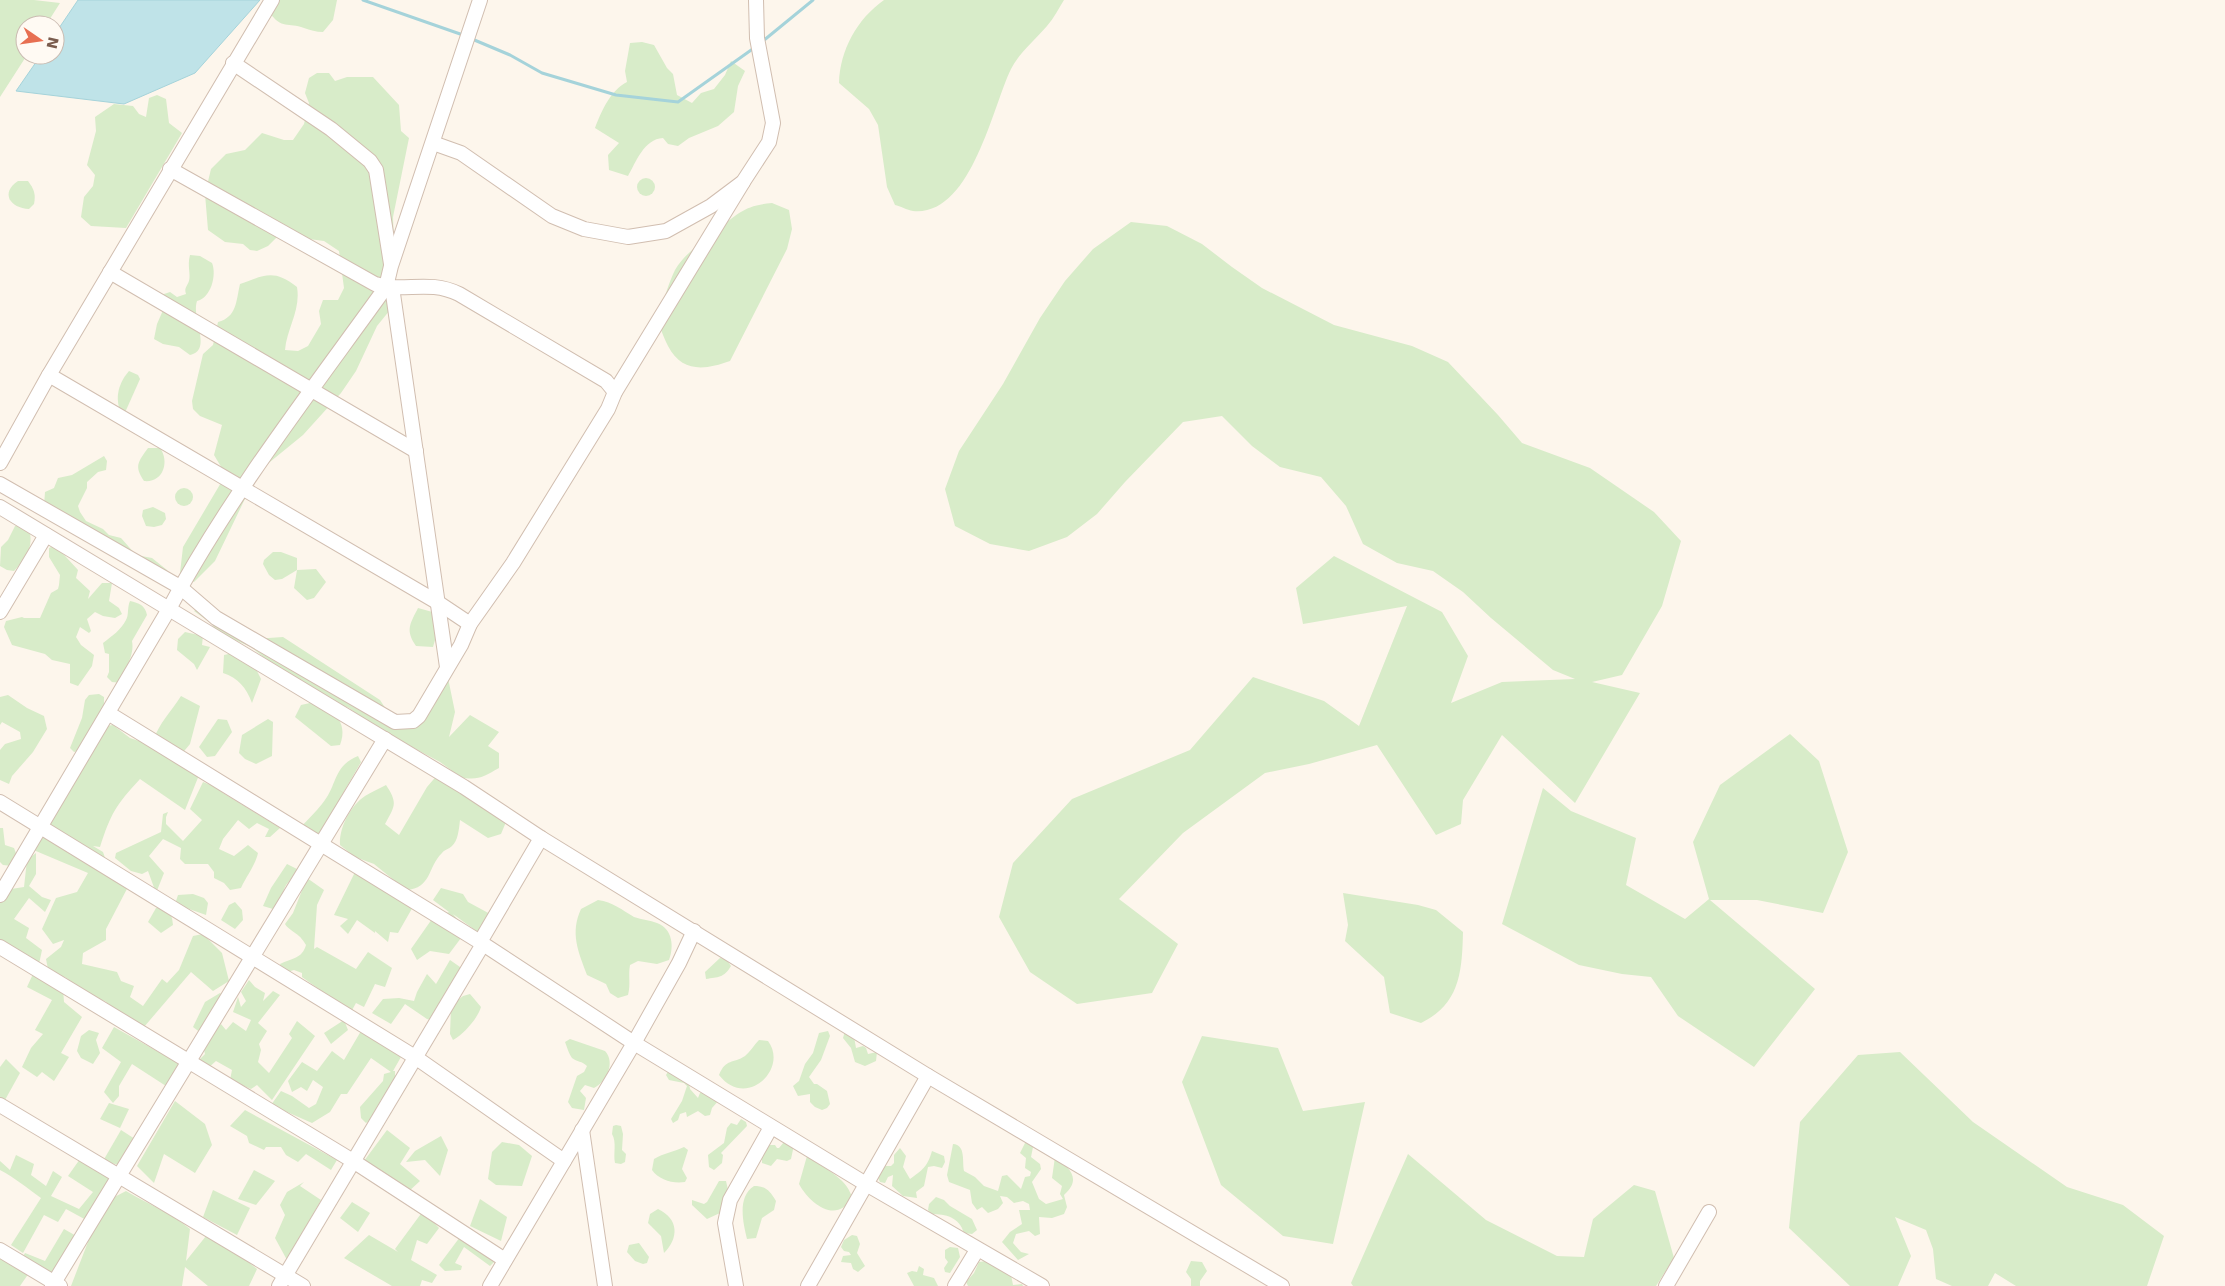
<svg xmlns="http://www.w3.org/2000/svg" width="2225" height="1286" font-family="'DejaVu Sans',sans-serif">
  <style>
    .green { fill: #d8ecc9 }
    .water { fill: #bfe3e8; stroke: #a5d3da }
    .lines { fill: none; stroke-linecap: round; stroke-linejoin: round }
    .stream { stroke: #a5d3da; stroke-width: 3 }
    .street-casing { stroke: #d1beb0; stroke-width: 16 }
    .street { stroke: #fff; stroke-width: 14 }
  </style>
  <rect width="100%" height="100%" fill="#fdf6ec"/>
  <g class="green">
    <path d="M0 0H34L60 3 46 25H25V55H27L0 97Z"/>
    <path d="M275 0H337L333 20 323 32C316 32 310 30 304 28 288 22 282 30 269 12Z"/>
    <path d="M884 0H1064C1059 8 1054 18 1047 26 1035 40 1020 52 1011 69 992 108 971 217 913 211 907 210 900 206 895 205L887 187 878 125 869 109 839 83C840 50 857 19 884 0Z"/>
    <path d="M642 42 654 45 667 68 673 74 677 95 692 103 701 93 714 89 725 75 731 61 745 71 738 86 734 112 718 126 689 138 678 146 668 144 663 138C644 139 636 162 628 176L609 170 608 155 619 143 595 128C602 110 610 91 627 82L625 71 630 43Z"/>
    <path d="M317 73H329L335 81 347 77H373L399 105 401 131 409 138 393 217 395 279 393 300 390 310 377 326 356 371 341 393 303 435 265 466 255 478 215 561 194 582 180 573 183 547 222 481 223 470 214 455 222 425 200 416 193 409 192 401 203 354 213 345 218 322C237 317 236 301 240 284 265 275 274 269 297 287 301 310 287 328 285 350L298 351 308 346 321 324 319 311 323 300H338L344 288 339 251 324 241 279 235 268 246 257 251 250 250 243 244 225 242 208 230 205 194 211 169 226 154 245 150 262 133 284 140H293L304 124 309 103 305 93 309 78Z"/>
    <path d="M157 95 166 99 169 123 182 133 126 228 91 226 81 217 84 197 93 186 95 175 87 165 96 131 95 117 114 104 133 106 139 114 146 117 149 98Z"/>
    <circle cx="646" cy="187" r="9"/>
    <path d="M18 181H28C34 189 36 194 34 204L29 209C10 208 0 193 18 181Z"/>
    <path d="M772 203 789 210 792 229 787 249 730 361C705 370 682 373 668 346 665 340 661 331 660 325 658 313 670 280 675 270 684 254 702 242 716 231 737 214 745 205 772 203Z"/>
    <path d="M1131 222 1167 226 1202 244 1232 267 1262 288 1334 325 1412 346 1448 362 1498 415 1522 443 1590 468 1654 512 1681 541 1662 606 1622 675 1592 682 1640 693 1575 803 1502 735 1463 800 1461 824 1436 835 1377 745 1309 764 1265 773 1183 833 1119 899 1178 944 1152 993 1077 1004 1030 972 999 917 1013 863 1072 799 1190 750 1253 677 1324 701 1359 726 1407 606 1303 624 1296 588 1334 556 1442 612 1468 656 1451 703 1502 682 1575 679 1553 670 1491 618 1463 592 1433 571 1397 563 1363 544 1346 506 1321 477 1280 467 1252 446 1222 416 1183 422 1125 482 1097 514 1067 537 1029 551 990 544 955 526 945 489 959 451 1003 384 1040 318 1065 281 1093 249Z"/>
    <path d="M190 255 200 256 212 263C217 275 211 298 197 301 191 319 213 350 190 355L179 347 163 344 154 339 157 324 164 308 161 295 170 292 177 297 186 294C184 287 187 287 189 281 191 274 187 266 190 255Z"/>
    <path d="M129 371 138 375 140 379 123 417C114 401 117 385 129 371Z"/>
    <path d="M148 448H160C170 462 163 483 144 481 134 466 138 462 148 448Z"/>
    <path d="M104 456 107 461 106 470 98 472 87 482V488L78 506 80 512 86 521 103 529 109 535 121 538 136 555 152 558 167 570 169 575 44 505 45 492 54 488 58 478 72 475Z"/>
    <circle cx="184" cy="497" r="9"/>
    <path d="M153 507 165 513 166 519 162 525 154 527 146 526 142 516 143 510Z"/>
    <path d="M22 523 28 526C35 545 27 557 14 571L7 570 0 566 1 547 8 540 15 526Z"/>
    <path d="M55 545 78 570 76 578 90 591 88 599 102 583H112L109 601 119 608 122 614 115 618 103 616 95 612 87 619 91 631 89 633 80 627 76 637 81 645 94 655 92 666 78 686 70 683V664L52 660 45 654 12 645 4 627 6 621 22 617 24 618H40L51 593 58 589 59 585 60 575 49 557V548Z"/>
    <path d="M273 552H281L297 558V570L316 569 326 582 314 598 307 600 294 588 297 570 282 579 275 580 269 575 263 564 264 560Z"/>
    <path d="M207 600 227 623 254 639 283 637 380 700 395 723 415 720 448 678 455 712 449 737 470 715 499 732 488 746 499 753V768C483 777 478 781 459 777L506 822 501 834 488 838 460 820C459 829 458 841 452 846 449 849 444 850 442 853 427 868 432 888 406 890L374 864 355 857 340 845C339 828 350 806 365 796 371 792 379 789 386 785 398 803 395 806 385 824L399 835 427 787 439 773 451 770 440 762 371 725 349 708 330 700 314 688 276 667 251 647 235 640 218 636 212 624 194 611Z"/>
    <path d="M130 601C139 603 145 605 147 615L132 641C135 656 124 668 122 683L112 682 107 677 109 672V654L105 653 103 643C112 636 121 630 126 620 129 615 127 608 130 601Z"/>
    <path d="M418 608 436 613 438 630 433 647 416 646C405 630 410 624 418 608Z"/>
    <path d="M185 632 203 636 202 645 210 647 197 670 194 664 177 650 178 639Z"/>
    <path d="M233 653 257 671 261 679 252 703C246 687 238 678 223 673L224 655Z"/>
    <path d="M99 694 104 697V706L92 728 113 725 130 738 145 743 199 775 185 810 140 779C116 805 111 813 100 847L93 846 103 852 111 875 129 885 106 929V940L83 953 82 964 117 972 121 981 134 986 130 997 143 1006 162 979 167 983 179 970 193 936 203 934 222 953 229 981 213 991 191 972 144 1027 129 1021 105 1001 96 999 65 977 56 975 48 969 46 959 61 947 64 940 53 944 42 929 56 898 77 892 88 873 24 846 78 751 74 752 70 748 82 718 85 700 89 695Z"/>
    <path d="M8 695 27 708 44 716 47 729 33 752 12 776 9 784 0 780V750L5 744 21 739 20 732 2 722 0 725V697Z"/>
    <path d="M181 696 200 706 190 744 180 756 153 741C159 723 171 712 181 696Z"/>
    <path d="M310 703C332 707 349 721 340 745L331 746 295 717 301 705Z"/>
    <path d="M218 719 227 720 232 732 215 756 207 757 199 747Z"/>
    <path d="M268 719 273 722 272 756 256 764 245 759 239 753 242 735Z"/>
    <path d="M1790 734 1819 761 1848 852 1823 913 1757 900H1710L1815 989 1754 1067 1678 1016 1651 977 1622 974 1579 965 1502 924 1543 788 1571 811 1636 838 1626 885 1685 919 1709 899 1693 842 1720 785Z"/>
    <path d="M358 756 361 762 319 835 301 827C308 819 316 812 322 804 338 785 332 767 358 756Z"/>
    <path d="M203 782 218 788 223 793 280 828 270 837H265L269 829 257 823 249 829 238 820 223 839 219 849 234 856 248 845 258 853C255 866 247 875 241 888L230 890 224 883 214 878V872L208 864H185L180 859 181 848 163 839 149 856 164 873 156 893 148 871 142 874 131 871 115 858 116 853 161 832 163 814 168 812 166 817V824L183 841 202 820 190 809Z"/>
    <path d="M0 828H3L5 845 14 848 17 856 12 866 3 865 0 862Z"/>
    <path d="M36 853V874L29 886 42 897 51 900 45 912 29 898 14 919 29 928 26 938 42 950 39 964 0 942V900L11 889 24 887 27 860Z"/>
    <path d="M287 864 299 870C295 876 288 881 285 887 280 899 284 898 273 909L263 906 271 888Z"/>
    <path d="M355 872 414 905 398 933 390 932 388 942 375 931V933L357 920 348 934 340 926 348 919 334 915Z"/>
    <path d="M307 878 324 890 317 905 314 949 317 947 356 969 368 952 392 968 385 987 375 984 364 1007 356 1003 351 1012 302 977V973L294 970 283 973 280 964C292 958 302 959 306 945 299 932 290 932 285 924L293 913Z"/>
    <path d="M441 888 463 894 468 902 492 915 479 933 453 914 467 930 449 954 430 951 417 960 411 949 432 919 449 912 433 900Z"/>
    <path d="M1343 893 1418 905 1436 910 1463 932C1462 972 1460 1004 1421 1023L1390 1013 1384 977 1345 941 1348 925Z"/>
    <path d="M193 894 204 898 208 903 206 915 175 904 178 895Z"/>
    <path d="M598 900C613 902 622 910 634 917 642 920 650 920 657 923 673 929 674 947 669 960L657 964 638 961 630 965C628 976 631 984 628 995L618 998 610 993 606 984 587 975C578 951 570 933 581 909Z"/>
    <path d="M235 902 242 910 243 920 235 929 221 920 229 905Z"/>
    <path d="M156 908H166L172 918 173 925 161 933 148 922Z"/>
    <path d="M720 958 726 959 731 966C724 978 718 977 706 979L705 972Z"/>
    <path d="M450 960 460 967 462 988 452 1005 463 996 470 994 481 1007C478 1018 463 1035 453 1040L450 1034 451 1008 442 1023 427 1019 405 1004 391 1024 372 1013 383 999 399 998 414 1001 417 992 427 974 436 984Z"/>
    <path d="M33 974 63 988 64 1002 82 1017 61 1053 69 1057 54 1081 42 1072 37 1077 22 1067 31 1048 43 1034 35 1030 52 1000 27 987Z"/>
    <path d="M249 980 255 987 265 993 263 1001 273 991 280 995 258 1023 267 1031 259 1044 261 1050 258 1062 269 1073 292 1038 289 1034 297 1021 315 1036 272 1100 257 1085 251 1089 230 1080 232 1070 216 1061 207 1069 198 1061 205 1054 203 1046 221 1024 226 1030 233 1022 246 1031 251 1020 233 1012 238 997 241 1007 246 1001 241 992Z"/>
    <path d="M220 993 231 1003 201 1033 193 1027 205 1002Z"/>
    <path d="M344 1020 348 1030 331 1044 324 1033Z"/>
    <path d="M114 1027 180 1064 166 1086 132 1064 119 1086V1096L113 1103 104 1092 121 1062 102 1048Z"/>
    <path d="M89 1030 99 1033 96 1040 100 1053 93 1064 81 1058 77 1051 81 1036Z"/>
    <path d="M361 1031 401 1057 393 1071H395V1080L381 1100 374 1117 366 1123 361 1118 360 1107 383 1081 384 1074 391 1072 371 1058 347 1094H341L330 1112 312 1123 271 1105 281 1091 292 1096 309 1108 316 1104 323 1087 313 1080 307 1091 301 1087 292 1092 288 1081 302 1062 317 1071 332 1051 344 1060Z"/>
    <path d="M828 1031 830 1036 821 1060 809 1077 814 1084H817L827 1091 830 1104 827 1108 822 1110 815 1107 810 1102V1094L798 1096 793 1086 799 1081 805 1064 813 1053 819 1033Z"/>
    <path d="M845 1031H853L856 1048 863 1046 866 1048 868 1054 877 1052 876 1061 865 1066 855 1062 851 1048 843 1038Z"/>
    <path d="M1202 1036 1278 1048 1303 1111 1365 1102 1333 1244 1283 1236 1221 1185 1182 1082Z"/>
    <path d="M570 1039 605 1051C616 1063 606 1082 594 1088L585 1085 580 1091 586 1098 584 1110 572 1108 568 1102 577 1076 584 1072 587 1066C582 1061 577 1062 572 1058 569 1054 567 1047 565 1042Z"/>
    <path d="M759 1040 768 1041C789 1069 746 1110 719 1075 726 1058 733 1064 745 1056 750 1052 754 1045 759 1040Z"/>
    <path d="M1900 1052 1973 1122 2067 1187 2123 1205 2164 1236 2147 1286H2016L1995 1273 1988 1286H1952L1936 1279 1933 1249 1926 1230 1895 1217 1911 1256 1898 1286H1850L1789 1228 1800 1122 1858 1055Z"/>
    <path d="M6 1059 20 1073 5 1100 0 1097V1067Z"/>
    <path d="M669 1070 689 1084 690 1089 698 1098 700 1093 711 1087 719 1100 712 1108 710 1115 705 1116 698 1111 687 1117 686 1112 680 1114 678 1120 673 1123 671 1119 682 1101 687 1086 684 1083 669 1080 666 1075Z"/>
    <path d="M175 1101 205 1124 212 1145 195 1173 164 1154 154 1183 137 1166Z"/>
    <path d="M109 1103 129 1109 120 1128 100 1119Z"/>
    <path d="M245 1110 337 1160 331 1170 306 1154 298 1162 286 1155 281 1147H266L264 1150 249 1143 247 1136 230 1126Z"/>
    <path d="M741 1119 746 1122 747 1126 721 1153 723 1155 722 1163 714 1170 709 1167 708 1155 724 1143 727 1128 731 1123 737 1125Z"/>
    <path d="M616 1125 621 1126 623 1134 622 1150 626 1154 625 1162 621 1164 615 1163C613 1154 617 1142 612 1134L613 1126Z"/>
    <path d="M121 1130 135 1139 119 1165 103 1161Z"/>
    <path d="M387 1130 410 1148 400 1164 420 1181 408 1192 364 1161Z"/>
    <path d="M441 1136 448 1150 440 1176 425 1160 406 1162 415 1151Z"/>
    <path d="M1026 1141 1033 1147 1031 1157 1040 1164 1041 1169 1032 1182 1039 1199 1046 1204 1063 1199 1060 1194 1062 1186 1052 1178 1055 1157C1070 1168 1082 1179 1064 1195L1067 1207 1064 1214 1052 1218 1039 1217 1040 1234 1035 1236 1029 1231 1016 1234 1013 1243 1021 1252 1029 1254 1018 1260 1002 1242 1010 1232 1022 1224 1019 1210H1030L1029 1204 1023 1201 1014 1203 1007 1197 1000 1196 1003 1203 998 1209 988 1213 982 1207 977 1210 972 1203 970 1190 949 1182 947 1175 953 1144C966 1145 962 1161 964 1171L975 1177 984 1186 998 1191 1002 1176 1007 1175 1021 1189 1025 1177 1030 1176 1031 1172 1025 1168 1026 1158 1020 1153Z"/>
    <path d="M502 1142 519 1145 532 1156 522 1186 496 1185 488 1179 492 1152Z"/>
    <path d="M784 1142 794 1145 791 1159 787 1161 777 1159 771 1166 762 1163V1156L767 1145H775L777 1148H779Z"/>
    <path d="M684 1147 688 1150 682 1169 687 1178 685 1182C673 1184 659 1180 652 1170L654 1159C664 1153 673 1152 684 1147Z"/>
    <path d="M900 1148 906 1156 903 1167 910 1179C922 1170 927 1168 932 1151L944 1156 945 1162 942 1168 934 1166 928 1167 924 1186 916 1192 917 1198 903 1196 892 1186 893 1175 888 1177 885 1183 880 1182 878 1178 885 1166H891L894 1163V1155Z"/>
    <path d="M1408 1154 1486 1220 1557 1256 1584 1257 1593 1219 1634 1185 1655 1191 1674 1258 1656 1286H1353L1351 1283Z"/>
    <path d="M16 1155 34 1164 31 1175 46 1186 53 1171 62 1177 51 1196 79 1209 93 1192 68 1176 80 1159 111 1178 88 1221 66 1209 58 1222 44 1215 23 1253 11 1245 41 1198C27 1188 15 1178 0 1170V1161L10 1170Z"/>
    <path d="M807 1156C823 1168 846 1177 852 1197 837 1225 810 1204 799 1184Z"/>
    <path d="M254 1170 275 1181 256 1205 238 1199Z"/>
    <path d="M719 1181H726L728 1190 720 1213 707 1219 692 1205V1200L704 1204 707 1202Z"/>
    <path d="M304 1182 300 1186 321 1200 287 1260 275 1238 285 1215 280 1205 287 1192Z"/>
    <path d="M754 1186C766 1186 770 1191 776 1201L774 1210 762 1218 756 1238 747 1239C743 1222 737 1197 754 1186Z"/>
    <path d="M213 1190 250 1208 237 1235 203 1217Z"/>
    <path d="M126 1191C148 1204 171 1213 190 1229L186 1261 210 1231 257 1269 249 1286H208L185 1267 182 1286H71L103 1203Z"/>
    <path d="M936 1197 944 1200 950 1206 972 1219 977 1230 972 1234 964 1233C959 1217 946 1214 931 1214L928 1210 929 1204Z"/>
    <path d="M480 1199 507 1217 501 1241 470 1226Z"/>
    <path d="M352 1202 370 1213 358 1232 340 1218Z"/>
    <path d="M658 1209C679 1219 679 1238 664 1253L661 1236 648 1223 650 1214Z"/>
    <path d="M423 1211 439 1228 427 1244 417 1240 411 1260 437 1275 432 1283 422 1280 420 1286H392L344 1258 369 1235 398 1252 395 1249Z"/>
    <path d="M64 1229 78 1237 52 1277 21 1260 25 1253 45 1261Z"/>
    <path d="M852 1235 857 1236 860 1244 857 1253 865 1266 858 1272 853 1269 851 1263 841 1262 843 1256 851 1255 849 1252 844 1251 841 1247 844 1240Z"/>
    <path d="M460 1237 495 1261 490 1266 464 1247 455 1263 462 1266 461 1270 445 1271 439 1265Z"/>
    <path d="M639 1243 649 1257 647 1263 643 1264 635 1261 627 1252 629 1245Z"/>
    <path d="M950 1247 958 1248 960 1257 950 1273 945 1272 944 1268 948 1262 945 1258V1250Z"/>
    <path d="M0 1256 29 1273 20 1286H0Z"/>
    <path d="M994 1260 1010 1270 1013 1285 1022 1284 1023 1286H968L966 1282 974 1273 979 1262Z"/>
    <path d="M1191 1261 1202 1262 1207 1271 1200 1281V1286H1191V1279L1186 1272Z"/>
    <path d="M919 1266 924 1269 923 1275 934 1278 938 1286H914L907 1273 912 1271 917 1272Z"/>
  </g>
  <path class="water" d="M78 0H260L195 73 124 104 16 91 41 55H55V34Z"/>
  <g class="lines">
    <g class="stream">
      <path d="M363 0 463 35"/>
      <path d="M472 39 510 55 542 73 616 95 678 102 754 48"/>
      <path d="M763 41 813 0"/>
    </g>
    <g class="street-casing">
      <g id="street">
        <path d="M233 63 331 129 370 161 376 170 391 264"/>
        <path d="M433 143 461 153 552 216 584 229 628 237 666 231 711 206 743 182 769 142 773 123 757 38 756 0"/>
        <path d="M170 169 375 284C404 293 428 279 459 294L606 381 615 392"/>
        <path d="M110 272 416 451"/>
        <path d="M392 287 447 667"/>
        <path d="M49 375 437 602 470 624"/>
        <path d="M0 463 49 375 272 0"/>
        <path d="M0 484 180 587 216 618 395 722 413 721 419 716 461 645 470 624 513 563 608 409 615 392 743 182"/>
        <path d="M0 507 464 787 541 838 928 1076 1282 1286"/>
        <path d="M0 612 46 535"/>
        <path d="M108 713 480 942 634 1043 866 1184 1042 1286"/>
        <path d="M0 802 415 1057 564 1161"/>
        <path d="M0 895 169 609C228 498 312 390 386 287L391 266 480 0"/>
        <path d="M480 942 541 838"/>
        <path d="M0 947 353 1161 505 1260"/>
        <path d="M0 1105 303 1286"/>
        <path d="M582 1130 605 1286"/>
        <path d="M0 1250 60 1286"/>
        <path d="M52 1286 385 739"/>
        <path d="M279 1286 483 944"/>
        <path d="M490 1286 634 1043 679 963 694 931"/>
        <path d="M736 1286 725 1223 730 1200 771 1127"/>
        <path d="M808 1286 928 1076"/>
        <path d="M955 1286 977 1250"/>
        <path d="M1666 1286 1709 1212"/>
      </g>
    </g>
    <use href="#street" class="street"/>
  </g>
  <g transform="translate(40 40) rotate(103)"><circle r="24" fill="#fffaf3" stroke="#cabbb1"/>
  <path d="M0-4L9 19L0 12L-9 19Z" fill="#e76f51"/>
  <text y="-8" font-size="14" font-weight="bold" text-anchor="middle" fill="#7a5c4d">N</text>
  </g>
</svg>
